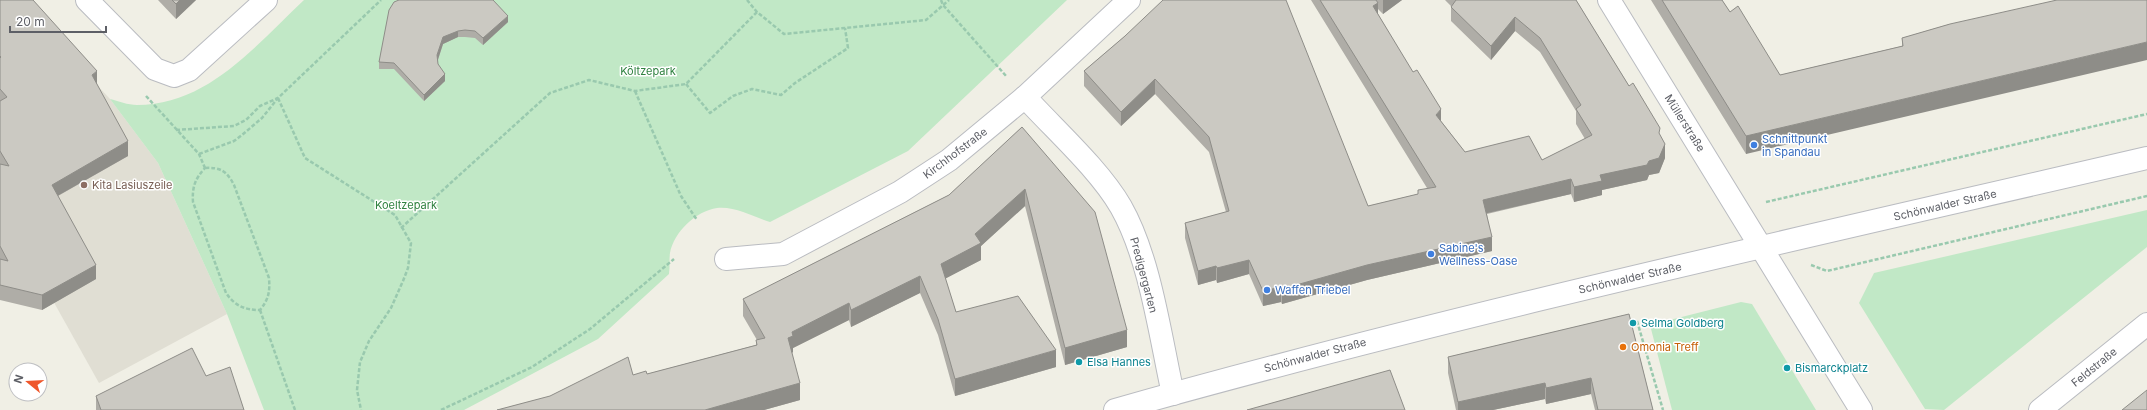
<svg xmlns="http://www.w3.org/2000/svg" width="2147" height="410" font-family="Inter,sans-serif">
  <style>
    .education { fill: #e0ded3 }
    .green { fill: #c1e8c6 }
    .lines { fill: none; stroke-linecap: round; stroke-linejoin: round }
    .minor-casing { stroke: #babcc1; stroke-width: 24 }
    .path { stroke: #99c9ae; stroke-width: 2.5; stroke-dasharray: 4 2; stroke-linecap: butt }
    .minor { stroke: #fff; stroke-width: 22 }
    .wall { fill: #afada7 }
    .shaded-wall { fill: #8e8d88 }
    .building { fill: #cbc9c2; stroke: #8e8d88 }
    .shop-dot { fill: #3f7fe0; stroke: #fff; stroke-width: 1.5 }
    .education-dot { fill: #8d6e63; stroke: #fff; stroke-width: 1.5 }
    .culture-dot { fill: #0f9aa8; stroke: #fff; stroke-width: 1.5 }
    .food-dot { fill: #e8710a; stroke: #fff; stroke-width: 1.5 }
    .labels { text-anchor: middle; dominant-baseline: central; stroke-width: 3; stroke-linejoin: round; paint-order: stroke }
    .park-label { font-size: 11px; fill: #308240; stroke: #fff }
    .street-label { font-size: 11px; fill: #5d5f66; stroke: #fff }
    .shop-label { font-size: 11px; fill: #366cbe; stroke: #fff; text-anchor: start }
    .education-label { font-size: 11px; fill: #785e54; stroke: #fff; text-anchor: start }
    .culture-label { font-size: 11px; fill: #0d838f; stroke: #fff; text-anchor: start }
    .food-label { font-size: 11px; fill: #c56008; stroke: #fff; text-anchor: start }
  </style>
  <rect width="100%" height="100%" fill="#f0efe5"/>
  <path class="education" d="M18 0 110 99 158 163 227 314 99 383 0 206V16Z"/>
  <g class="green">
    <path d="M304 0H1067L908 151 770 222C754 217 735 206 717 208 696 211 674 232 670 253 669 259 670 267 669 274L598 339 464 410H264L227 314 158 163 110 99C118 101 128 105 137 105 208 105 256 45 304 0Z"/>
    <path d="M2147 210V247L1944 410 1925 409 1859 303 1874 273Z"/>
    <path d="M1741 302 1752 304 1816 410H1672L1650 325Z"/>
  </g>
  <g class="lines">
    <g class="minor-casing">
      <g id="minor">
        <path d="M87 0 155 69 174 76 189 70 266 0"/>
        <path d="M1609 0 1861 410"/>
        <path d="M1025 97C1055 130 1099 169 1121 207 1150 258 1160 335 1173 394"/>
        <path d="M726 259 783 254 900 192 949 160 1025 97 1129 0"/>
        <path d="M1115 410C1456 314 1802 238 2147 158"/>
        <path d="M2040 410 2147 324"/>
      </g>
    </g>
    <g class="path">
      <path d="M747 0 757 12 784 34 926 20 949 0"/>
      <path d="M941 0 943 5 1007 77"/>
      <path d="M686 84 710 113 733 96 752 89 781 95 795 83 848 48 845 28"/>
      <path d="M635 91 681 196 697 220"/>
      <path d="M146 96 199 154 205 168"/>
      <path d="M278 98 305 158 395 215 411 243 408 268 403 281 391 308 369 341 360 362 357 390 361 410"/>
      <path d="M176 130 234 126 246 120 260 106 278 98"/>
      <path d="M199 154 234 141 242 135 262 118 278 98 381 0"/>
      <path d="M205 168C220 167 227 171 234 185L269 278C270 291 269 299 260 310 245 310 235 306 226 293L193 202C192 187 195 179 205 168Z"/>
      <path d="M1766 202 2147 114"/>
      <path d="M401 228 550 93 589 80 635 91 686 84 757 12"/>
      <path d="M1811 265 1827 271 2147 196"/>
      <path d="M260 310 295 410"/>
      <path d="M1637 321 1663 410"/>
      <path d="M441 410 532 367 590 329 674 259"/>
    </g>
    <use href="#minor" class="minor"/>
  </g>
  <g class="wall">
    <path d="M0 0 97 85 128 156 58 196 96 279 42 310 0 300Z"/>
    <path d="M158 0H196L176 19Z"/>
    <path d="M399 0 508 22 483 45 475 38 465 37H458L443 44 438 60V64L445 81 424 101 394 69H379V62Z"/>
    <path d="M1311 0H1402L1383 14 1378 9V14L1441 121 1465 152 1542 160 1585 139 1576 124V111L1540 52 1515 31 1491 60 1451 21V6L1445 0H1576L1660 136 1665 158 1659 173 1649 175 1647 180 1602 190V195L1574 202 1571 194 1487 214 1492 251 1367 280 1282 304 1281 302 1263 306 1249 274 1217 283 1216 280 1198 285 1185 238V223L1226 212 1209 152 1155 94 1121 126 1084 86V71L1125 36 1368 206 1418 194 1427 188Z"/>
    <path d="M1651 0H1722L1730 12 1780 75 1902 46V38L1950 24 1746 154Z"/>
    <path d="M1022 127 1127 347 1065 365 1025 206 981 246V260L945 278 956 312 1056 367 955 396 938 335 920 293 851 327 849 320 793 348V352L792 353 800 400 764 410H497L633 375 647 374 756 345V340H757L743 316V299L949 195Z"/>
    <path d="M1629 314 1653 410H1595L1591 394 1546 404 1545 399 1493 410H1456L1448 373V357Z"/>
    <path d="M206 376 244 410H96V396Z"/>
  </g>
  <g class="shaded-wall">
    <path d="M180 0H196L176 19V4Z"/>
    <path d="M1383 0H1402L1383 14Z"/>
    <path d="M1378 3V18L1373 6Z"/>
    <path d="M508 16V22L483 45V38Z"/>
    <path d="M1515 17V31L1491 60V46Z"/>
    <path d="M458 31V37L443 44 437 62V55L443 37Z"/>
    <path d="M2147 42V60L1746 154V136Z"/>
    <path d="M97 71V86L92 75Z"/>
    <path d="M445 74V81L424 101V95Z"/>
    <path d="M1155 79V94L1121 126V112Z"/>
    <path d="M1441 109V124L1436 115Z"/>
    <path d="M128 141V156L52 199V185Z"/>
    <path d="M1665 144V158L1659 173 1649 175 1647 180 1602 190V195L1574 202V187L1600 175Z"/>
    <path d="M1571 179V194L1483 214V200Z"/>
    <path d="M1025 189V206L981 246V260L941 281V264L975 234Z"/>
    <path d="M1492 237V251L1367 280 1282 304V289L1367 265Z"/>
    <path d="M1249 260V274L1217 283V268Z"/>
    <path d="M96 265V279L42 310V295Z"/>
    <path d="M1216 266V280L1198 285V271Z"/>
    <path d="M920 276V293L851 327V310Z"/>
    <path d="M1281 287V302L1263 306V291Z"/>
    <path d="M849 303V320L793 348V352L788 355V338L792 332Z"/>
    <path d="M1127 330V347L1065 365V348Z"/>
    <path d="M1056 350V367L955 396V379Z"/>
    <path d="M1591 378V394L1546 404V388Z"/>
    <path d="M800 383V400L764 410H705Z"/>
    <path d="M1545 383V399L1493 410H1458V402Z"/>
  </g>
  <g class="building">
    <path d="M0 0H33L97 71 92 75 128 141 52 185 96 265 42 295 0 285V259L8 261 0 246V164L9 166 0 151V101L7 97 0 89V58L1 57 0 56Z"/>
    <path d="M172 0H180L176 4Z"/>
    <path d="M399 0H493L508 16 483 38 475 31 465 30 458 31 443 37 437 55 438 64 445 74 424 95 394 63 379 62 389 10 394 2Z"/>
    <path d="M1163 0H1286L1368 206 1418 194V190L1436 187 1320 0H1376L1378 3 1373 6 1413 72 1417 70 1441 109 1436 115 1465 152 1529 136 1542 160 1592 135 1576 109 1581 105 1540 38 1515 17 1491 46 1451 7 1456 0H1576L1629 86 1633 83 1660 128 1659 133 1665 144 1659 158 1649 161 1647 165 1600 175 1602 181 1574 187 1571 179 1483 200 1492 237 1367 265 1282 289 1281 287 1263 291 1249 260 1217 268 1216 266 1198 271 1185 223 1229 211 1209 137 1155 79 1121 112 1084 71 1125 36Z"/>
    <path d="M1662 0H1722L1730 12 1738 6 1780 75 1903 46 1902 38 1950 24 2057 0H2147V42L1746 136Z"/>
    <path d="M1022 127 1095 212 1127 330 1065 348 1025 189 975 234 981 243 941 264 956 312 1018 296 1056 350 955 379 938 319 920 276 851 310 849 303 792 332 793 336 788 338 800 383 705 410H497L550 396 628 357 633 375 646 371 647 374 757 345 756 340 765 338 743 299 949 195Z"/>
    <path d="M1629 314 1653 410H1598L1591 378 1546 388 1545 383 1458 402 1448 357Z"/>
    <path d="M192 348 206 376 230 367 244 410H101L96 396Z"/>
    <path d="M1390 370 1405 410H1247Z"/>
    <path d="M2147 390V410H2122Z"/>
  </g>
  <g class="shop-dot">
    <circle cx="1754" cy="145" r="4"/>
    <circle cx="1431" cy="254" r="4"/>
    <circle cx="1267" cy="290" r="4"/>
  </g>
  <circle class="education-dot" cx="84" cy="185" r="4"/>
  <g class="culture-dot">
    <circle cx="1633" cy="323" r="4"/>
    <circle cx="1079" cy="362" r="4"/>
    <circle cx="1787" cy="368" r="4"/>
  </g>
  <circle class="food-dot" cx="1623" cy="347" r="4"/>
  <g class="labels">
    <g class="park-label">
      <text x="648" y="71">Költzepark</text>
      <text x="406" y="205">Koeltzepark</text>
    </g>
    <g class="street-label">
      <text transform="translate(1685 123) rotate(58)">Müllerstraße</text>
      <text transform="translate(955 153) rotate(-37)">Kirchhofstraße</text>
      <text transform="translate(1945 205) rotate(-13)">Schönwalder Straße</text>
      <text transform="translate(1144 275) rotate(75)">Predigergarten</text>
      <text transform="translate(1630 278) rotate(-13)">Schönwalder Straße</text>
      <text transform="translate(1315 355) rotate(-15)">Schönwalder Straße</text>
      <text transform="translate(2094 367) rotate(-39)">Feldstraße</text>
    </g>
    <g class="shop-label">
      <text x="1762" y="139">Schnittpunkt<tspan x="1762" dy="13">in Spandau</tspan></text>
      <text x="1439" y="248">Sabine's<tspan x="1439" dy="13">Wellness-Oase</tspan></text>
      <text x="1275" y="290">Waffen Triebel</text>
    </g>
    <g class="education-label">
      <text x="92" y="185">Kita Lasiuszeile</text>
    </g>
    <g class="culture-label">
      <text x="1641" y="323">Selma Goldberg</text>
      <text x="1087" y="362">Elsa Hannes</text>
      <text x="1795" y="368">Bismarckplatz</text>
    </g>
    <g class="food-label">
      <text x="1631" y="347">Omonia Treff</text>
    </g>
  </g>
  <g transform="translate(28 382) rotate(288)"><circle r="19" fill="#ffffff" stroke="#bebfc2"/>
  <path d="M0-3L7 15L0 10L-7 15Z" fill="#ef572b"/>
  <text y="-6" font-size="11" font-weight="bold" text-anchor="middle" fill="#5d5f66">N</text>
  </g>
  <path d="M10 26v6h96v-6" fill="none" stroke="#5d5f66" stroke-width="2"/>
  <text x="16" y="26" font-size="12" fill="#5d5f66" stroke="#ffffff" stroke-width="3" paint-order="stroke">20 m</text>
</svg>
